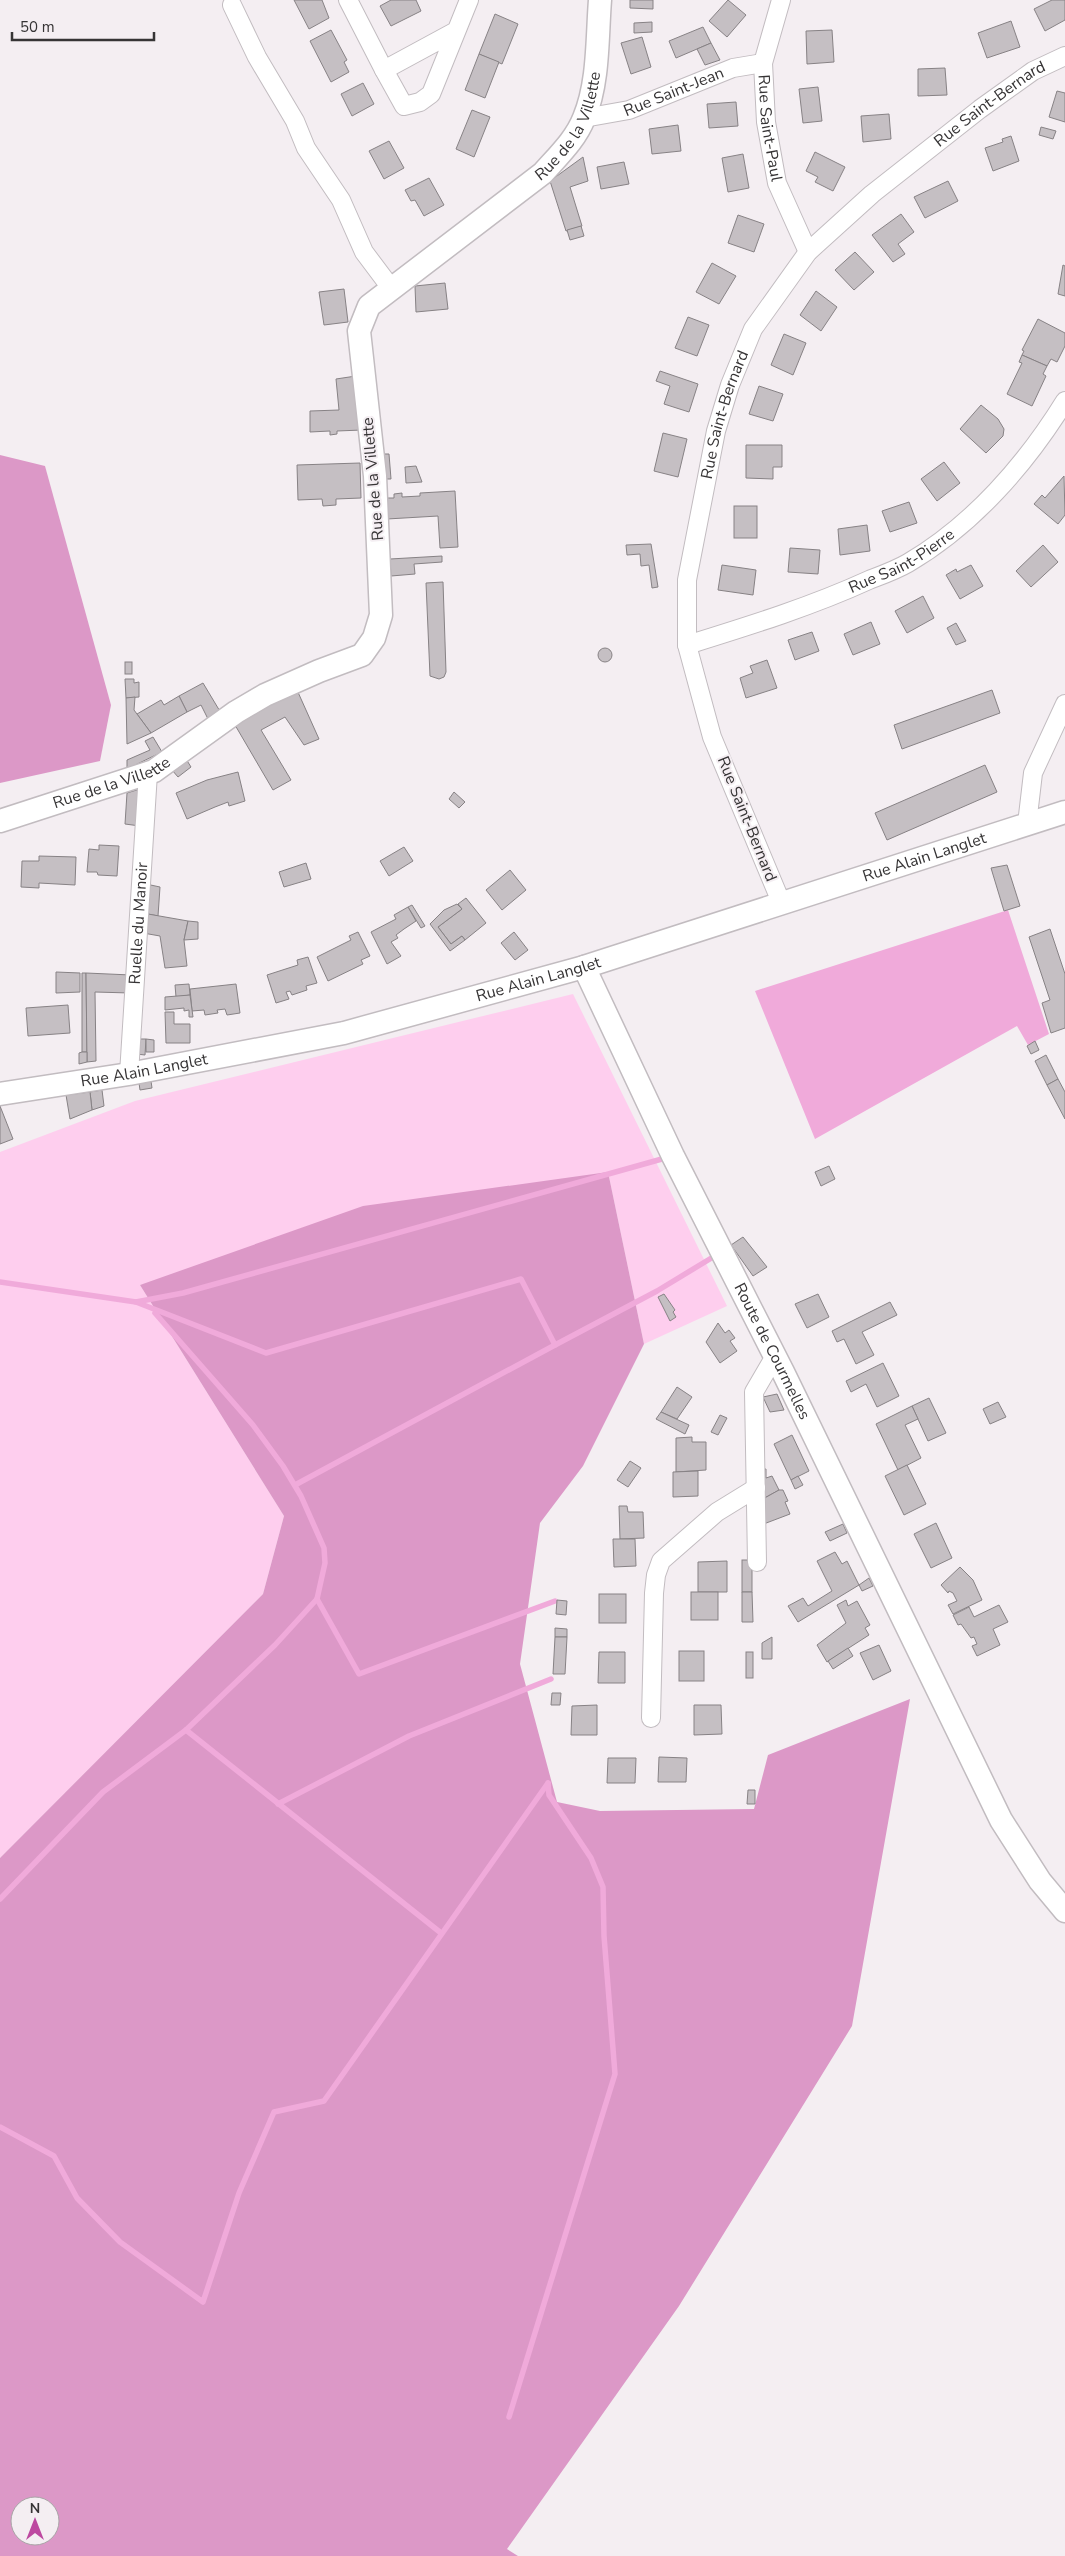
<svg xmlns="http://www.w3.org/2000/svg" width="1065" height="2556" font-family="'Nunito Sans',sans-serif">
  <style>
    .green { fill: #feceee }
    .forest { fill: #dc98c7; fill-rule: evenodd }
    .water { fill: #f0aada }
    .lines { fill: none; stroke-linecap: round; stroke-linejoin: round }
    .stream { stroke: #f0aada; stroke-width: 5.5 }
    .building { fill: #c5bfc3; stroke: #878285 }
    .minor-casing { stroke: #c2bcc0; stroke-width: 20 }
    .tertiary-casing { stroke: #c2bcc0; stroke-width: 25 }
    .minor { stroke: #fff; stroke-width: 18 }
    .tertiary { stroke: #fff; stroke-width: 22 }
    .labels { text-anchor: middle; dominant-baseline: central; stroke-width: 4; stroke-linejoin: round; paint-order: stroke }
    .street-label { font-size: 16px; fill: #363435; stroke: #f4eef2 }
  </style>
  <rect width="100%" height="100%" fill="#f4eef2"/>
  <path class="green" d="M573 994 727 1306 644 1344 608 1172 140 1285 284 1516 263 1594 0 1858V1152L135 1101Z"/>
  <g class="forest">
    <path d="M0 455 45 466 111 705 100 761 0 783Z"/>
    <path d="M608 1172 644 1344 583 1466 540 1523 520 1664 557 1802 600 1811 754 1809 768 1755 910 1699 852 2026 679 2306 507 2549 518 2556H0V1858L263 1594 284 1516 140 1285 363 1206ZM20 2506H50V2536H20Z"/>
  </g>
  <path class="water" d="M1008 910 1049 1034 1028 1045 1017 1026 815 1139 755 991Z"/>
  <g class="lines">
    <g class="stream">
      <path d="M0 1282 136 1302 266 1353 521 1279 555 1345 657 1291 718 1254"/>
      <path d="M136 1302 183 1293 669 1157"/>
      <path d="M295 1485 555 1345"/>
      <path d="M317 1599 359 1674 555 1601"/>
      <path d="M186 1730 441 1933"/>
      <path d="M278 1804 409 1736 551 1679"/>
      <path d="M0 1899 103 1792 186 1730 275 1645 317 1599 325 1563 324 1548 301 1496 283 1466 253 1425 155 1313"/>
      <path d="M0 2127 54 2156 77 2198 120 2242 203 2302 239 2193 274 2112 324 2101 548 1783"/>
      <path d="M509 2417 615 2074 604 1936 603 1887 591 1858 549 1795 548 1783"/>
    </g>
  </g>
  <g class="building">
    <path d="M294 0H322L329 18 309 29Z"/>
    <path d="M391 0H416L421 11 391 26 380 6Z"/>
    <path d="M630 0H653V9L630 8Z"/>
    <path d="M728 0 746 15 727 37 709 21Z"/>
    <path d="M1052 0H1065V20L1045 31 1034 9Z"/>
    <path d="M495 14 518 24 502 64 479 54Z"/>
    <path d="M1011 21 1020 47 987 58 978 33Z"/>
    <path d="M652 22V32L634 33V23Z"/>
    <path d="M703 27 711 43 676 58 669 41Z"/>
    <path d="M331 30 347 60 344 62 349 72 331 82 310 41Z"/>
    <path d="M832 30 834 62 807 64 806 31Z"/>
    <path d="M642 37 651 67 631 74 621 43Z"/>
    <path d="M711 43 720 60 705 65 697 49Z"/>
    <path d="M479 54 499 62 485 98 465 90Z"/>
    <path d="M945 68 947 95 918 96V69Z"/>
    <path d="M363 83 374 104 352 116 341 94Z"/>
    <path d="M818 87 822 121 803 123 799 89Z"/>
    <path d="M1057 91 1065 93V122L1049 117Z"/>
    <path d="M736 102 738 126 709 128 707 104Z"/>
    <path d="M472 110 490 117 474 157 456 149Z"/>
    <path d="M889 114 891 139 863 142 861 116Z"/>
    <path d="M678 125 681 151 652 154 649 129Z"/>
    <path d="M1041 127 1056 131 1053 139 1039 135Z"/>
    <path d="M1011 136 1019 161 993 171 985 148 1003 142 1002 139Z"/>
    <path d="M389 141 404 168 384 179 369 151Z"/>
    <path d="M815 152 845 167 833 191 815 182 818 177 806 171Z"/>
    <path d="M743 154 749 188 728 192 722 158Z"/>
    <path d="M583 157 588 181 570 187 582 226 566 231 550 181Z"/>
    <path d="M624 162 629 184 601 189 597 167Z"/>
    <path d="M429 178 444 205 424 216 415 200 411 201 405 190Z"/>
    <path d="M948 181 958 201 925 218 914 197Z"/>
    <path d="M901 214 914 232 898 244 905 254 893 262 872 235Z"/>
    <path d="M738 215 764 224 754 252 728 243Z"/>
    <path d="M581 226 584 236 570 240 567 230Z"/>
    <path d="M855 252 874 272 854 290 835 270Z"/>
    <path d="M712 263 736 276 719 304 696 292Z"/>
    <path d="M1063 265 1065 266V296L1058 294Z"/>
    <path d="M445 283 448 309 416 312 415 286Z"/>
    <path d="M344 289 348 322 324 325 319 292Z"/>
    <path d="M816 291 837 307 821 331 800 315Z"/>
    <path d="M688 317 709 325 697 356 675 348Z"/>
    <path d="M1038 319 1065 333V346L1057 362 1051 359 1047 366 1022 355 1024 351 1022 350Z"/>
    <path d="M784 334 806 343 793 375 771 365Z"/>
    <path d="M1022 355 1047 366 1043 374 1046 376 1032 406 1007 394 1022 363 1019 362Z"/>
    <path d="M660 371 698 384 689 412 664 404 670 386 656 381Z"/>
    <path d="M356 376 362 430 337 431V434L330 435V431L310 432V411L339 410 336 379Z"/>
    <path d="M759 386 783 394 773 421 749 414Z"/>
    <path d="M981 405 998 419 1004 429 1003 436 986 453 960 429Z"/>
    <path d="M663 433 687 439 678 477 654 471Z"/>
    <path d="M746 445H782V467H773V479L746 478Z"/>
    <path d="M382 454H389L391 479H383Z"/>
    <path d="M944 462 960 483 937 501 921 479Z"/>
    <path d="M360 463 361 498 336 499V505L323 506 322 499 298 500 297 465Z"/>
    <path d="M416 466 422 482 406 483 405 467Z"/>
    <path d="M1064 476 1065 515 1058 524 1034 504 1042 495 1045 498Z"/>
    <path d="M455 491 458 547 440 548 438 516 387 519 385 498H394V494L402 493V497L420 496V493Z"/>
    <path d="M909 502 917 523 890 532 882 511Z"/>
    <rect x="734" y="506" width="23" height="32"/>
    <path d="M867 525 870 551 840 555 838 529Z"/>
    <path d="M651 544 658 587 652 588 649 565 641 566 640 554 627 555 626 545Z"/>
    <path d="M1043 545 1058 562 1031 587 1016 571Z"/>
    <path d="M790 548 820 550 818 574 788 572Z"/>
    <path d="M442 556V562L414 564 415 574 391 576 390 559Z"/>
    <path d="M722 565 756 570 753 595 718 590Z"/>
    <path d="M971 565 983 586 960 599 946 575 956 569 957 572Z"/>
    <path d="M443 582 446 672 444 677 439 679 430 676 426 583Z"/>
    <path d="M923 596 934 618 907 633 895 611Z"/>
    <path d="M871 622 880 644 853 655 844 634Z"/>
    <path d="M956 623 966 641 956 645 947 628Z"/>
    <path d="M812 632 819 651 795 660 788 640Z"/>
    <circle cx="605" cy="655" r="7"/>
    <path d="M767 660 777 688 746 698 740 678 753 673 750 666Z"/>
    <rect x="125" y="662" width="7" height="12"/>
    <path d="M125 679H134V683L139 682V697L126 698Z"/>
    <path d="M203 683 221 713 209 721 201 705 187 712 179 696Z"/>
    <path d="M297 690 319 739 304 745 285 717 261 730 291 780 273 790 235 725 268 706 273 701Z"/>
    <path d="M992 690 1000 713 902 749 894 725Z"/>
    <path d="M179 696 187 712 151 733 137 714 161 700 164 705Z"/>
    <path d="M135 697 134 710 151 733 127 744 126 698Z"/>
    <path d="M153 737 162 752 127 769V760L150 750 145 741Z"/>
    <path d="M186 759 191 767 178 777 172 770Z"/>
    <path d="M985 765 997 792 887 840 875 813Z"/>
    <path d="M238 772 245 801 229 806 228 802 215 807 187 819 176 793 207 780Z"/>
    <path d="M143 788 140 826 125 824 127 793Z"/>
    <path d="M454 792 465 802 459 808 449 799Z"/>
    <path d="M99 845 119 846 117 876 98 875 97 872H87L89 849 99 850Z"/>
    <path d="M404 847 413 861 389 876 380 861Z"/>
    <path d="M39 856 76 857 75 885 39 883V888L21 887 22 861H39Z"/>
    <path d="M306 863 311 879 284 887 279 872Z"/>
    <path d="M1007 865 1020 906 1004 911 991 868Z"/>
    <path d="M510 870 526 890 502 910 486 890Z"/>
    <path d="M146 884 160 887 158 916 148 914Z"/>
    <path d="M466 898 486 923 465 940 462 936 451 944 438 927 462 909 458 904Z"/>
    <path d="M457 904 462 909 438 927 451 944 462 936 465 940 450 951 430 924 444 910Z"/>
    <path d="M412 905 425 926 421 928 408 907Z"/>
    <path d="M408 907 416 921 404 929 396 935 398 938 391 942 401 956 387 964 371 932 396 919 394 915Z"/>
    <path d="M148 914 188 921 184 940 187 966 165 968 160 936 143 933Z"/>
    <path d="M188 921 198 922V939L184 940Z"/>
    <path d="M1050 929 1065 974V1028L1051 1033 1042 1003 1050 1000 1029 937Z"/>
    <path d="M358 932 370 956 361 960 363 964 328 981 317 957 351 940 349 936Z"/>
    <path d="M514 932 528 950 515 960 501 943Z"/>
    <path d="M308 957 317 983 306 986 307 990 292 995 290 991 286 992 289 999 276 1003 267 975 298 965 297 960Z"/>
    <path d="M56 972 80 973V992L56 993Z"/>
    <path d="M82 973H86L87 1052H82Z"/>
    <path d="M86 973 131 975 130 993 95 992 96 1061 87 1062Z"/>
    <path d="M189 984 190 995 176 997 175 985Z"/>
    <path d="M236 984 240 1013 227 1015 225 1009 217 1010 218 1013 205 1015 204 1010 192 1011 190 989Z"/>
    <path d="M190 995 193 1017H189V1010L184 1011V1008L165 1010V997Z"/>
    <path d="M68 1005 70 1033 28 1036 26 1008Z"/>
    <path d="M165 1012H174V1024H190V1043H166Z"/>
    <path d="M137 1039H146L145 1055 136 1054Z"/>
    <path d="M146 1039 154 1040V1052H146Z"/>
    <path d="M1035 1041 1039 1050 1031 1054 1027 1046Z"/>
    <path d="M82 1052H87V1062L79 1064V1053Z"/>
    <path d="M1046 1055 1058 1079 1047 1085 1035 1061Z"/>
    <path d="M1058 1079 1065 1092V1119L1047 1085Z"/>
    <path d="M151 1081 152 1088 140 1090 139 1083Z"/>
    <path d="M102 1090 104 1106 92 1110 90 1092Z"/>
    <path d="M90 1092 92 1110 70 1119 66 1095Z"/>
    <path d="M0 1106 13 1139 0 1144Z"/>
    <path d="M829 1166 835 1179 821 1186 815 1172Z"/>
    <path d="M743 1237 767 1267 753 1276 731 1245Z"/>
    <path d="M664 1294 675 1310 673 1312 676 1317 670 1321 658 1297Z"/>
    <path d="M818 1294 829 1317 807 1328 795 1304Z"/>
    <path d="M890 1302 897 1315 862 1332 874 1355 856 1364 844 1339 837 1342 832 1331Z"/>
    <path d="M718 1323 725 1333 729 1330 735 1338 730 1341 737 1351 720 1363 706 1342Z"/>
    <path d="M883 1363 899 1396 877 1407 866 1384 851 1392 846 1381Z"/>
    <path d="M677 1387 692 1397 677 1419 661 1412Z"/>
    <path d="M777 1394 784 1410 770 1412 763 1397Z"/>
    <path d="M929 1398 946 1433 928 1441 912 1406Z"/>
    <path d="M998 1402 1006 1417 990 1424 983 1409Z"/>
    <path d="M912 1406 918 1419 905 1425 921 1458 898 1470 876 1424Z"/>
    <path d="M661 1412 689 1425 685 1434 656 1419Z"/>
    <path d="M720 1415 727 1418 718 1435 711 1432Z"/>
    <path d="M792 1435 809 1471 791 1480 774 1444Z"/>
    <path d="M692 1437V1442H706V1470L676 1472V1438Z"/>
    <path d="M630 1461 641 1468 628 1487 617 1480Z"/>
    <path d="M907 1465 926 1504 904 1515 885 1476Z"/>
    <path d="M760 1469H766V1478L772 1476 779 1490 761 1500Z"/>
    <path d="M698 1471V1496L673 1497V1472Z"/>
    <path d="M798 1476 803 1485 795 1489 791 1480Z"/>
    <path d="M779 1490H783L788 1501 785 1502 790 1514 761 1525V1500Z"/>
    <path d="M619 1506H627L628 1512H643L644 1538 620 1539Z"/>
    <path d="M936 1523 952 1558 931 1568 914 1534Z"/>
    <path d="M843 1524 847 1533 830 1541 825 1532Z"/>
    <path d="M613 1539H635L636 1566 614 1567Z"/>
    <path d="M835 1552 842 1564 847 1561 859 1585 798 1622 788 1606 803 1598 808 1606 832 1591 817 1561Z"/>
    <rect x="742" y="1560" width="10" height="32"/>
    <path d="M727 1561V1592H698V1562Z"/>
    <path d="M960 1567 973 1580 982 1600 953 1614 948 1605 957 1601 953 1593 949 1591 948 1593 941 1585Z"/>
    <path d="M869 1578 873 1586 862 1591 859 1585Z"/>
    <rect x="691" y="1592" width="27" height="28"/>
    <path d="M742 1592H752L753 1622H742Z"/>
    <rect x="599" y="1594" width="27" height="29"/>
    <path d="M557 1600 567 1601 566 1615 556 1614Z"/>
    <path d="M846 1600 848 1606 857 1601 870 1625 865 1628 869 1635 827 1662 817 1645 846 1623 837 1605Z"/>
    <path d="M999 1605 1008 1622 993 1629 1000 1645 977 1656 972 1646 977 1644 974 1637 971 1638 961 1624 958 1625 953 1615 969 1607 974 1617Z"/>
    <path d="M555 1628 567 1629V1637H555Z"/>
    <path d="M555 1637H567L565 1674H553Z"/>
    <path d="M772 1637V1659H762V1643Z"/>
    <path d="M879 1645 891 1671 873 1680 860 1653Z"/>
    <path d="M848 1648 853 1656 833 1669 828 1661Z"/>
    <rect x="679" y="1651" width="25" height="30"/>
    <path d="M599 1652H625V1683H598Z"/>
    <rect x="746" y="1652" width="7" height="26"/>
    <path d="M552 1693H561L560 1705H551Z"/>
    <path d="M597 1705V1735H571L572 1706Z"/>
    <path d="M694 1705H721L722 1734 694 1735Z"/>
    <path d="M659 1757 687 1758 686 1782H658Z"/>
    <path d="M608 1758H636L635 1783H607Z"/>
    <path d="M748 1790H755V1804H747Z"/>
  </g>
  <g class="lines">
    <g class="minor-casing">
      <g id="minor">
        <path d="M348 0 384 70"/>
        <path id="s1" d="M781 0 763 63 766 122 777 183 808 252"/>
        <path d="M232 5 257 57 295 121 306 148 341 200 364 252 391 288"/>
        <path d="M456 31 384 70 404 106 420 102 431 94 469 0"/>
        <path id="s2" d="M584 118 629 110 733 68 763 63"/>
        <path id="s3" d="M687 645C748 626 810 607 869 580 882 575 896 570 908 563 973 525 1026 464 1065 401"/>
        <path d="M1027 824 1033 773 1065 704"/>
        <path id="s4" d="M781 902 712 737 687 645V580L716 431 730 385 753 329 808 252 872 194 980 109 1033 71 1065 56"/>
        <path id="s5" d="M129 1074 148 773"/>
        <path d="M757 1562 754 1392 775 1356"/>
        <path d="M651 1718 654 1593 656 1575 661 1561 717 1512 756 1488"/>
      </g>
    </g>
    <g class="tertiary-casing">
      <g id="tertiary">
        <path id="s6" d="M0 821 154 771 236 712 265 695 319 671 362 655 374 638 381 615 375 476 359 331 369 306 543 173C558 156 576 139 584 118 599 82 597 38 600 0"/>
        <path id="s7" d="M584 967 673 1156 783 1372 1001 1820 1040 1881 1065 1911"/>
        <path id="s8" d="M0 1094 129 1074 344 1033 584 967 1065 812"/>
      </g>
    </g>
    <use href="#minor" class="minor"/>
    <use href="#tertiary" class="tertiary"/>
  </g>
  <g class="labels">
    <g class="street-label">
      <text stroke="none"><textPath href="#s2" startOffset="94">Rue Saint-Jean</textPath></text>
      <text stroke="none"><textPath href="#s4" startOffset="929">Rue Saint-Bernard</textPath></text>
      <text stroke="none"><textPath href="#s6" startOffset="1032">Rue de la Villette</textPath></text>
      <text stroke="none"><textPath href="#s1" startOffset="131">Rue Saint-Paul</textPath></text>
      <text stroke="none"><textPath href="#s4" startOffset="509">Rue Saint-Bernard</textPath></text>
      <text transform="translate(373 479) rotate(-95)">Rue de la Villette</text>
      <text stroke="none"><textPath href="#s3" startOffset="231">Rue Saint-Pierre</textPath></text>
      <text stroke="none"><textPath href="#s6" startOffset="118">Rue de la Villette</textPath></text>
      <text transform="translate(747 819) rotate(68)">Rue Saint-Bernard</text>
      <text stroke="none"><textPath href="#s8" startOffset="956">Rue Alain Langlet</textPath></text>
      <text stroke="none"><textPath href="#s5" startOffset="151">Ruelle du Manoir</textPath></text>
      <text stroke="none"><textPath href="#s8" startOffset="551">Rue Alain Langlet</textPath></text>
      <text stroke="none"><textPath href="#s8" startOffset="146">Rue Alain Langlet</textPath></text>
      <text stroke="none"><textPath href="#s7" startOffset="428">Route de Courmelles</textPath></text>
    </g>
  </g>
  <g transform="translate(35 2521)"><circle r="24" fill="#f4eef2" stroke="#a8a4a6"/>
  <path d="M0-4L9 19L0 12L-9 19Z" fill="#bd48a0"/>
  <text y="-8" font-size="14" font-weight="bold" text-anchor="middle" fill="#363435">N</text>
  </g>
  <path d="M12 32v8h142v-8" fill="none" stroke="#363435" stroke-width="2.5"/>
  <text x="20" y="32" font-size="15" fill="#363435" stroke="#f4eef2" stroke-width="4" paint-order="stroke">50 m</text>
</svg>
